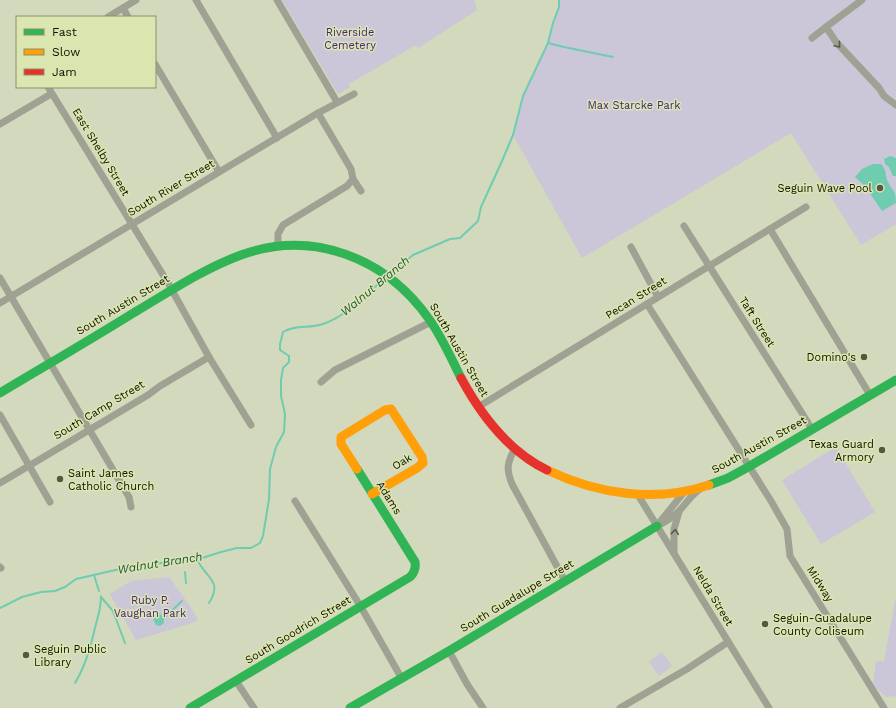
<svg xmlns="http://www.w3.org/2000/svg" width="896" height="708" font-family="'Work Sans',sans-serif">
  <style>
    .green { fill: #cbc6d8 }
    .water { fill: #6fccb1 }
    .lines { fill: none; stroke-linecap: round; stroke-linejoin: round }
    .stream { stroke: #6fccb1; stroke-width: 2 }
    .street { stroke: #9fa292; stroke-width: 7 }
    .fast { stroke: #30b455; stroke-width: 9 }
    .slow { stroke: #ff9f0a; stroke-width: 9 }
    .jam { stroke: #e5322d; stroke-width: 9 }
    .oneway { stroke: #575a4a }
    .poi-dot { fill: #545842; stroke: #dbe5b0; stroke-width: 1.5 }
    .labels { text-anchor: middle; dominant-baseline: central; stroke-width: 3; stroke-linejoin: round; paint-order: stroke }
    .park-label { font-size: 11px; fill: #4a2383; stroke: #dbe5b0 }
    .street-label { font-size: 11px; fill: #0f1201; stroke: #dbe5b0 }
    .poi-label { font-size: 11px; fill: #0f1201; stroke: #dbe5b0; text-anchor: end }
    .water-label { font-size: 12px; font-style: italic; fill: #1d5347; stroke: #dbe5b0 }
  </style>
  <rect width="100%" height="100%" fill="#d3d9bc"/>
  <g class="green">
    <path d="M282 0H474L477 10 418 48 416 45 349 84 350 87 338 94Z"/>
    <path d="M559 0H896V224L861 245 791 133 582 258 513 135 523 96 548 43 553 23 559 7Z"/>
    <path d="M836 447 875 512 821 544 782 480Z"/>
    <path d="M169 577 190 606 198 620 189 624 136 640 110 594 131 581Z"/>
    <path d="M896 596V696L886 697 873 685 876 661H884Z"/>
    <path d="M662 652 672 666 659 676 649 662Z"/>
  </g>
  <g class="water">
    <path d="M890 156 896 158V176H893L889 167 885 164 884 159Z"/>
    <path d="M873 164H881C888 172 884 174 888 182 893 192 896 190 896 203L882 211 865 186 855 177 862 169Z"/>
    <path d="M157 611C161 613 164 619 164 623L160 626 156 625 153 619 154 615Z"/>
  </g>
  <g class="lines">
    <g class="stream">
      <path d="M548 43 564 47 613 57"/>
      <path d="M390 274 413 255 450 239 460 238 478 221 481 207 502 161 513 135 523 96 548 43 553 23 559 7V0"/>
      <path d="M199 559V563C209 580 222 582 209 603"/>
      <path d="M185 572 186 583"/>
      <path d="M94 575 99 591"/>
      <path d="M101 597 113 611 125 643"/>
      <path d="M0 608 22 597 41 592 55 591 65 587 76 579 133 566 199 559 221 552 237 548H251L260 543 263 536 269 499 270 469 276 447 284 432 285 414 281 396V380L283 368 289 362V356L280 350V344L283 332C296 324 309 329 323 324 347 316 366 294 385 278"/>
      <path d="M163 619 182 601"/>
      <path d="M75 683C86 665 91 645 96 624 99 614 101 607 101 596"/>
    </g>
    <g class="street">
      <path d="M196 0 277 138"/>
      <path d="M277 0 337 102"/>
      <path d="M862 0 826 27 836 42 879 88 884 96 896 105"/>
      <path d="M123 8 128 17"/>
      <path d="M108 17 136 0"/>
      <path d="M812 38 826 27"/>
      <path d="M155 64 219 172"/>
      <path d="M48 87 168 283 209 357 251 425"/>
      <path d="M318 113 351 169 353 179 361 191"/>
      <path d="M0 124 51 94"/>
      <path d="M684 226 812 429"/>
      <path d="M770 229 870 395"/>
      <path d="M278 246V234L283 225 347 186 353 179"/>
      <path d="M631 247 658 297"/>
      <path d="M0 278 129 497 131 507"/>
      <path d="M0 303 318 113 354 94"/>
      <path d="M647 304 771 501 787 529 790 556 884 708"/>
      <path d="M321 382 335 370 431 322"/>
      <path d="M478 407 806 207"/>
      <path d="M0 415 50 502"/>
      <path d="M515 448C507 463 506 469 512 484L565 581"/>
      <path d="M0 483 148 395 160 386 209 357"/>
      <path d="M638 495 769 708"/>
      <path d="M295 501 361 607 402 679"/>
      <path d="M659 523 685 491"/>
      <path d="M657 526C665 522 672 518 678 512 686 504 691 495 700 489"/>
      <path d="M674 553V529L679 512"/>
      <path d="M0 567 1 568"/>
      <path d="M449 651 467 684 483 708"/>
      <path d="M236 681 254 708"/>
      <path d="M620 708 687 669 728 642"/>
    </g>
    <g class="fast">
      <path d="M0 393C45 366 90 340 135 312 169 292 203 269 241 255 313 229 386 258 429 319 442 337 451 358 461 378"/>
      <path d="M709 485 728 478 750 466 896 380"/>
      <path d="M190 708 410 577C414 573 416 568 415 562L357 469"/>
      <path d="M350 708 449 651 657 526"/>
    </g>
    <g class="slow">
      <path d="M357 469 341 444V437L385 410 391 409 422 457 423 463 417 468 372 494"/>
      <path d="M547 470C597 494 655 503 709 485"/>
    </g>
    <path class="jam" d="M461 378C481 415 508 451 547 470"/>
  </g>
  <defs><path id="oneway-chevron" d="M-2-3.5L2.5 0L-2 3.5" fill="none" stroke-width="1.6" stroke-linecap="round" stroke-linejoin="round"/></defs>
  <g class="oneway">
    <use href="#oneway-chevron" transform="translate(838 45) rotate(50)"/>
    <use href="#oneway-chevron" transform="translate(675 532) rotate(-84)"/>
  </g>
  <g class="poi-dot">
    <circle cx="880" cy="188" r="4"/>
    <circle cx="864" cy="357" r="4"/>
    <circle cx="882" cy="450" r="4"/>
    <circle cx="60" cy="479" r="4"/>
    <circle cx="765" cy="624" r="4"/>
    <circle cx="26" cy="655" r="4"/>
  </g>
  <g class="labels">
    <g class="park-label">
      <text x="350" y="32">Riverside<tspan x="350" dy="13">Cemetery</tspan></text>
      <text x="634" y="105">Max Starcke Park</text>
      <text x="150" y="600">Ruby P.<tspan x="150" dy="13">Vaughan Park</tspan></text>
    </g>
    <g class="street-label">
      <text transform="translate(101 152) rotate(59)">East Shelby Street</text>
      <text transform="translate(171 188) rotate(-31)">South River Street</text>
      <text transform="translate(636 298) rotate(-32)">Pecan Street</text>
      <text transform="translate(123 305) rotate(-31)">South Austin Street</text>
      <text transform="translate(757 322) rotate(58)">Taft Street</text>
      <text transform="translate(459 350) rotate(60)">South Austin Street</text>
      <text transform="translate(99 410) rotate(-31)">South Camp Street</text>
      <text transform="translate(759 445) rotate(-29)">South Austin Street</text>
      <text transform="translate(402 462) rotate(-31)">Oak</text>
      <text transform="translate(389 498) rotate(58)">Adams</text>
      <text transform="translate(820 584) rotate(58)">Midway</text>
      <text transform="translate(517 596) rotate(-31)">South Guadalupe Street</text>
      <text transform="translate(713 596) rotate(59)">Nelda Street</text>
      <text transform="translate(298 630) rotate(-31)">South Goodrich Street</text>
    </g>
    <g class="poi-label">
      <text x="872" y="188">Seguin Wave Pool</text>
      <text x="856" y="357">Domino's</text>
      <text x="874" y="444">Texas Guard<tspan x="874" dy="13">Armory</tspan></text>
      <text x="68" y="473" text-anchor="start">Saint James<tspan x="68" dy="13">Catholic Church</tspan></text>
      <text x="773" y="618" text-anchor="start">Seguin-Guadalupe<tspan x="773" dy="13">County Coliseum</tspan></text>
      <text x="34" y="649" text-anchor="start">Seguin Public<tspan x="34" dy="13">Library</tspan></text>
    </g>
    <g class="water-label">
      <text transform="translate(375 286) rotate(-40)">Walnut Branch</text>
      <text transform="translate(160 563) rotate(-9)">Walnut Branch</text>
    </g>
  </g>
  <rect x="16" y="16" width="140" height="72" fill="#dbe5b0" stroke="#89916a"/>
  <rect x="24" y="29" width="20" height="6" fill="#30b455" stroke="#89916a"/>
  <text x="52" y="36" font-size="12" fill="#0f1201">Fast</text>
  <rect x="24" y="49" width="20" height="6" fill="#ff9f0a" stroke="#89916a"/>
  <text x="52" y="56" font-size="12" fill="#0f1201">Slow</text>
  <rect x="24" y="69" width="20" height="6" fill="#e5322d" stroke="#89916a"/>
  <text x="52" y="76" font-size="12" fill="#0f1201">Jam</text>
</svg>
